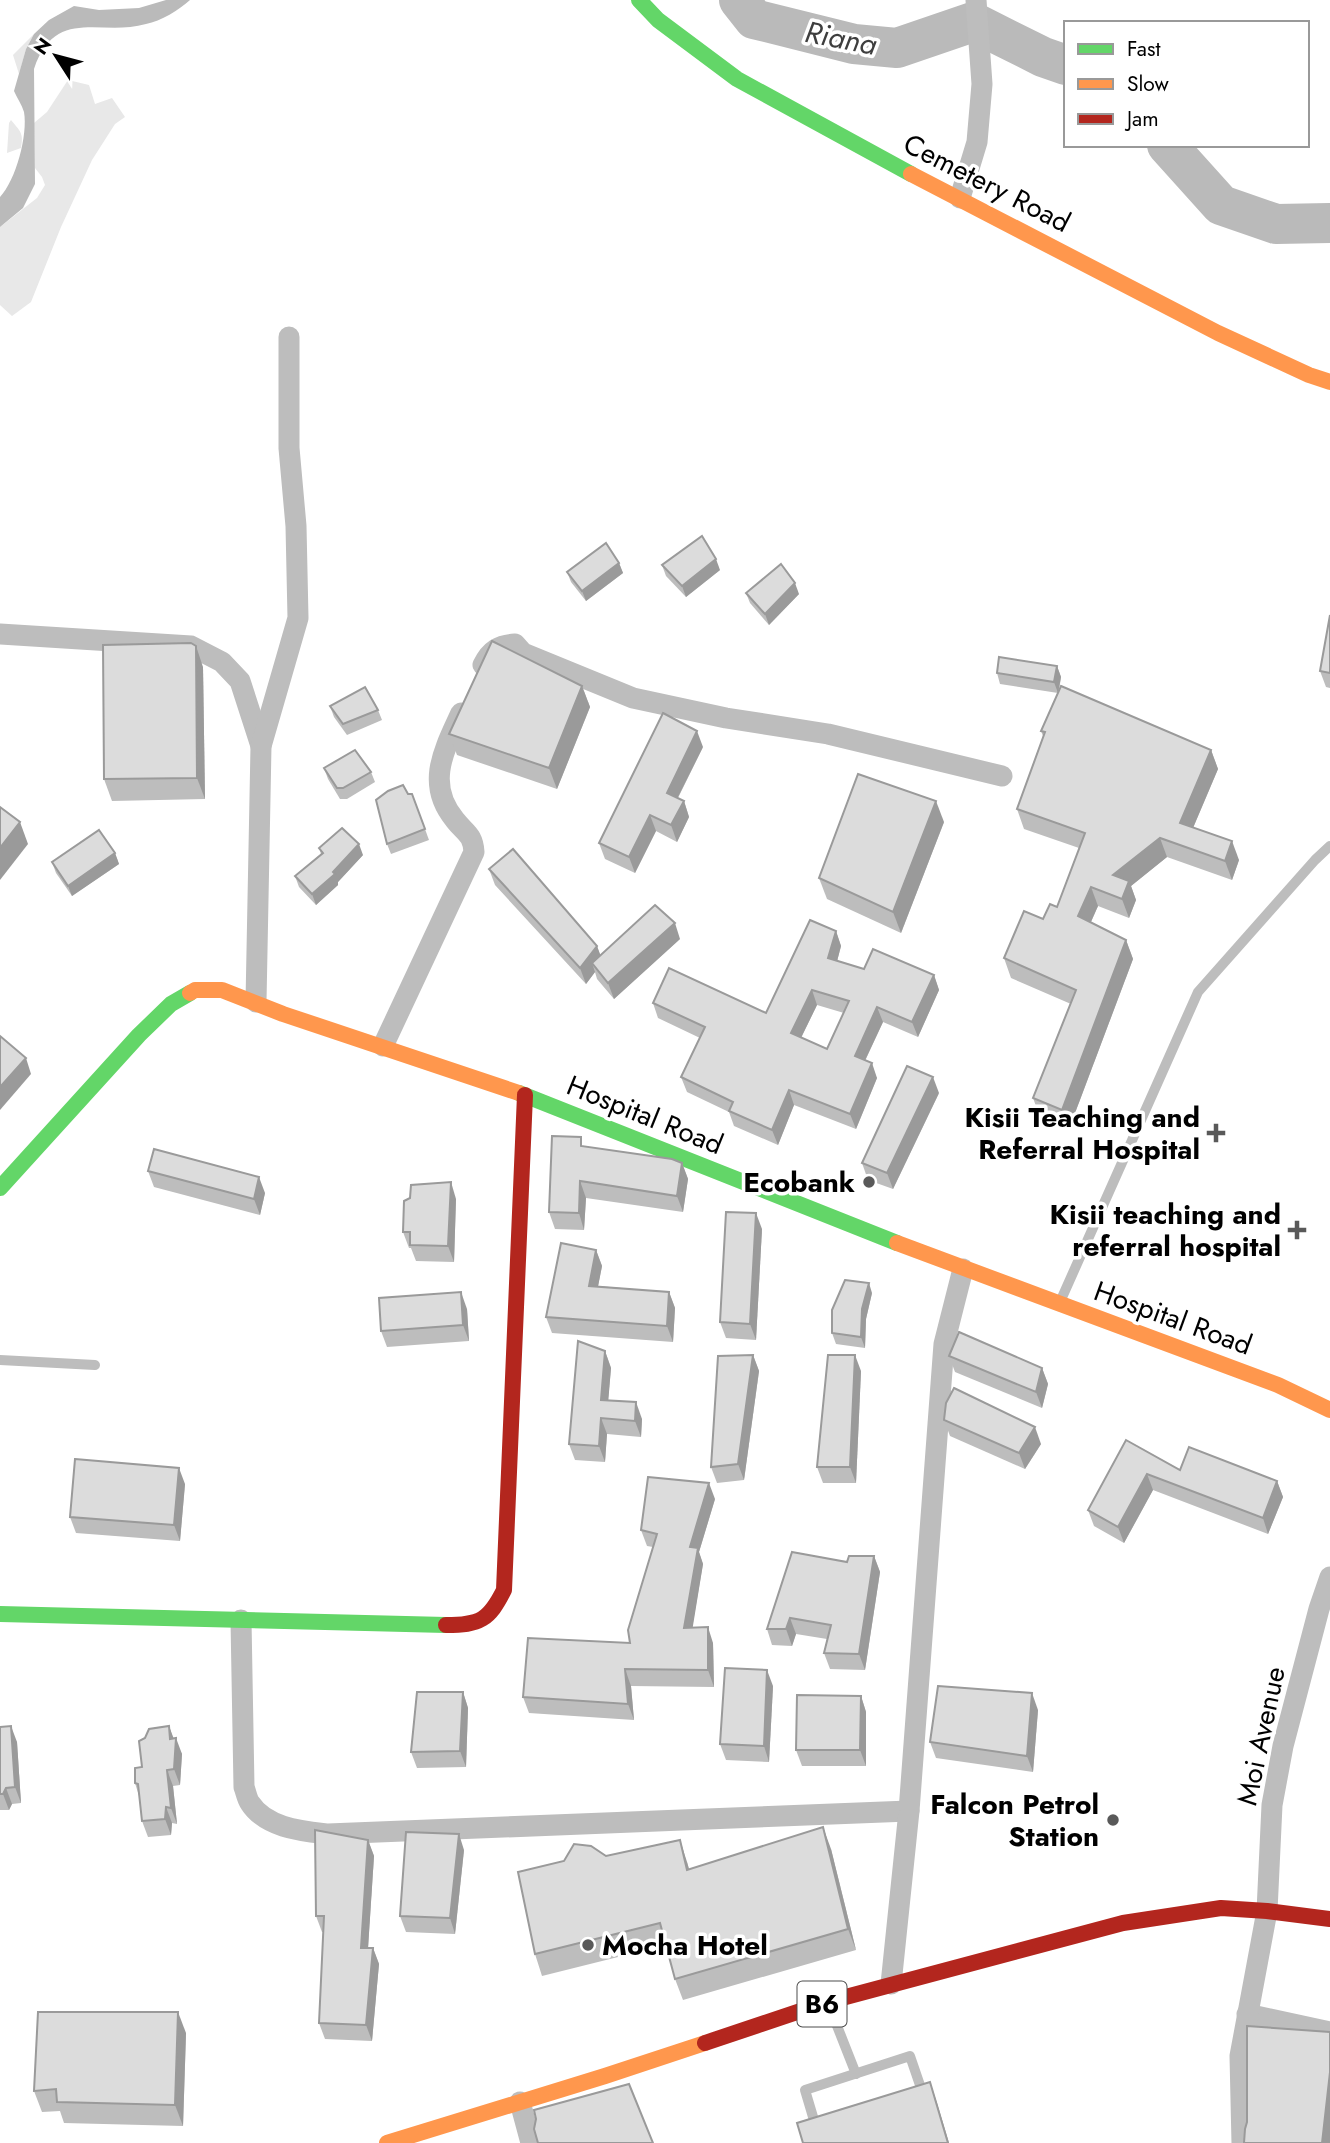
<svg xmlns="http://www.w3.org/2000/svg" width="1330" height="2143" font-family="Jost,sans-serif">
  <style>
    .green { fill: #e8e8e8 }
    .water { fill: #bababa }
    .lines { fill: none; stroke-linecap: round; stroke-linejoin: round }
    .river { stroke: #bababa; stroke-width: 40 }
    .lane { stroke: #bdbdbd; stroke-width: 10 }
    .street { stroke: #bdbdbd; stroke-width: 21 }
    .fast { stroke: #63d668; stroke-width: 16 }
    .slow { stroke: #ff974d; stroke-width: 16 }
    .jam { stroke: #b3261e; stroke-width: 16 }
    .wall { fill: #bdbdbd; fill-rule: evenodd }
    .shaded-wall { fill: #9a9a9a }
    .building { fill: #dcdcdc; stroke: #9a9a9a; stroke-width: 2; fill-rule: evenodd }
    .poi-dot { fill: #595959; stroke: #fff; stroke-width: 2.5 }
    .labels { text-anchor: middle; dominant-baseline: central; stroke-width: 7; stroke-linejoin: round; paint-order: stroke }
    .shield { fill: #fff; stroke: #4c4c4c; stroke-width: 2 }
    .shield-label { font-size: 26px; font-weight: bold; fill: #000 }
    .street-label { font-size: 28px; fill: #000; stroke: #fff }
    .poi-label { font-size: 28px; font-weight: bold; fill: #000; stroke: #fff; text-anchor: end }
    .water-label { font-size: 30px; font-style: italic; fill: #3e3e3e; stroke: #fff }
  </style>
  <rect width="100%" height="100%" fill="#fff"/>
  <g class="green">
    <path d="M34 34 26 49 19 74 13 55Z"/>
    <path d="M68 80 89 85 95 104 112 98 125 117 115 124 92 160 61 227 31 302 12 316 0 305V227L37 198 45 185 42 177 35 168 34 123 47 112Z"/>
    <path d="M11 120C20 131 24 133 21 148L7 153 9 123Z"/>
  </g>
  <path class="water" d="M166 0H190C179 10 161 21 146 24 101 37 55 6 34 69L35 184 23 208 0 227V197C16 180 28 135 24 112 22 105 17 98 14 91L26 49 34 34 49 20 74 6 99 10 139 8Z"/>
  <g class="lines">
    <g class="river">
      <path d="M739 0 754 19 854 44 897 48 973 22 1043 57 1066 65"/>
      <path d="M1167 145 1221 205 1276 224 1330 223"/>
    </g>
    <g class="lane">
      <path d="M1060 1302 1198 992 1315 860 1330 846"/>
      <path d="M0 1360 95 1365"/>
      <path d="M830 2008 856 2074"/>
      <path d="M910 2056 923 2094 816 2127 805 2090Z"/>
    </g>
    <g class="street">
      <path d="M960 198 977 142 982 84 976 0"/>
      <path d="M0 634 191 646 222 662 240 681 261 746"/>
      <path d="M483 665C490 650 499 645 515 644L523 653 633 698 726 718 828 734 1002 776"/>
      <path d="M256 1002 261 746 298 618 296 526 289 448V337"/>
      <path d="M383 1046 474 852C473 834 465 833 455 820 425 784 444 750 461 713"/>
      <path d="M241 1620 244 1787C246 1792 247 1799 250 1803 266 1828 302 1831 328 1834L909 1811"/>
      <path d="M891 1984 909 1811 944 1344 963 1269"/>
      <path d="M1247 2014 1330 2032"/>
      <path d="M520 2102 531 2143"/>
      <path d="M1242 2143 1240 2056 1267 1911 1272 1805 1283 1746 1319 1609 1330 1577"/>
    </g>
    <g class="fast">
      <path d="M639 0 658 20 737 79 911 174"/>
      <path d="M519 1093 897 1243"/>
      <path d="M0 1188 139 1035 171 1004 190 993"/>
      <path d="M0 1614 446 1625"/>
    </g>
    <g class="slow">
      <path d="M911 174 1218 333 1309 375 1330 382"/>
      <path d="M190 993 195 990H222L283 1014 519 1093"/>
      <path d="M897 1243 1278 1385 1330 1410"/>
      <path d="M387 2143 605 2076 705 2043"/>
    </g>
    <g class="jam">
      <path d="M446 1625C480 1625 489 1620 504 1590L525 1095"/>
      <path d="M705 2043 827 2002 1123 1923 1221 1908 1267 1911 1330 1919"/>
    </g>
  </g>
  <g class="wall">
    <path d="M619 563 623 573 586 601 571 582 567 572Z"/>
    <path d="M662 565 720 570 686 597 666 576Z"/>
    <path d="M746 593 799 594 769 625 750 603Z"/>
    <path d="M1330 615V688L1326 687 1320 671Z"/>
    <path d="M1057 666 1061 677 1059 691 1211 750 1218 769 1193 828 1239 860 1232 880 1167 857 1131 886 1136 900 1129 918 1098 906 1091 922 1126 940 1133 959 1069 1129 1040 1117 1033 1098 1071 1004 1011 978 1004 958 1057 907 1079 848 1024 829 1017 809 1043 736 1041 731 1058 693 1000 684 997 673Z"/>
    <path d="M203 667 205 799 112 801 104 779Z"/>
    <path d="M582 686 590 707 557 789 457 755 449 734Z"/>
    <path d="M330 706 378 710 382 720 347 735 334 717Z"/>
    <path d="M703 747 678 798 684 801 689 817 677 842 656 831 635 873 605 859 599 843Z"/>
    <path d="M324 768 371 772 375 782 347 799H340L328 779Z"/>
    <path d="M408 794H412L429 840 391 854 387 844Z"/>
    <path d="M944 822 901 933 827 899 819 878Z"/>
    <path d="M319 848 363 855 338 882V885L316 905 299 887 295 876 321 854Z"/>
    <path d="M115 853 119 864 72 896 56 873 52 862Z"/>
    <path d="M489 869 597 946 600 955 680 939 614 999 597 979 595 972 586 984 495 885Z"/>
    <path d="M836 931 841 946 837 961 864 969 934 975 939 990 918 1037 883 1022 865 1061 877 1078 856 1129 794 1105 778 1145 734 1126 729 1112 687 1092 681 1077 700 1038 658 1018 653 1003 766 1013ZM817 1005 844 1013 827 1049 801 1038Z"/>
    <path d="M939 1093 893 1189 868 1180 862 1163Z"/>
    <path d="M585 1147 682 1163 688 1179 683 1212 586 1198 584 1230 555 1229 549 1212Z"/>
    <path d="M148 1171 265 1193 260 1215 154 1187Z"/>
    <path d="M456 1199 454 1262 416 1261 411 1248H409L403 1232Z"/>
    <path d="M762 1229 756 1340 726 1338 720 1322Z"/>
    <path d="M596 1250 602 1266 598 1286 669 1292 675 1308 673 1342 552 1333 546 1317Z"/>
    <path d="M872 1293 866 1319 865 1348 836 1344 832 1333Z"/>
    <path d="M467 1309 469 1341 387 1347 381 1331Z"/>
    <path d="M605 1351 611 1368 608 1400 642 1419 641 1437 607 1434 605 1462 575 1460 569 1444Z"/>
    <path d="M753 1355 759 1371 744 1480 717 1483 711 1467Z"/>
    <path d="M949 1356 1042 1368 1048 1384 1042 1408 955 1372Z"/>
    <path d="M861 1371 856 1483H823L817 1467Z"/>
    <path d="M944 1420 1041 1444 1025 1469 950 1436Z"/>
    <path d="M1126 1440 1180 1470 1277 1481 1283 1497 1268 1534 1153 1490 1124 1543 1094 1526 1088 1510Z"/>
    <path d="M185 1484 180 1541 76 1533 70 1517Z"/>
    <path d="M715 1499 699 1552 703 1564 692 1628 713 1643 714 1687 631 1686 634 1720 529 1713 523 1697 630 1643 653 1547 647 1546 641 1530Z"/>
    <path d="M874 1556 880 1572 865 1670 830 1669 824 1653 827 1639 796 1634 792 1646 772 1645 767 1629 847 1562Z"/>
    <path d="M773 1686 769 1762 726 1760 720 1744Z"/>
    <path d="M463 1692 468 1708 466 1767 417 1768 411 1752Z"/>
    <path d="M861 1696 866 1712V1766H802L796 1750Z"/>
    <path d="M1038 1710 1033 1772 936 1758 930 1742Z"/>
    <path d="M169 1726 173 1738 182 1754 180 1785 173 1786 177 1824 172 1823 171 1835 148 1837 142 1821 139 1796 135 1783 142 1767Z"/>
    <path d="M0 1727 17 1742 21 1803 12 1804 9 1810H0Z"/>
    <path d="M368 1840 374 1856 368 1948H373L379 1964 372 2041 325 2039 319 2023 323 1932H322L316 1916Z"/>
    <path d="M831 1849 856 1950 683 2000 675 1979 666 1945 542 1976 535 1954 606 1856 687 1862 689 1869Z"/>
    <path d="M464 1850 455 1934 406 1932 400 1916Z"/>
    <path d="M186 2033 183 2126 64 2123 60 2111 42 2112 34 2091Z"/>
  </g>
  <g class="shaded-wall">
    <path d="M716 559 720 570 686 597 682 586Z"/>
    <path d="M619 563 623 573 586 601 582 591Z"/>
    <path d="M795 583 799 594 769 625 765 614Z"/>
    <path d="M196 646 203 667 205 799 197 778Z"/>
    <path d="M1057 666 1061 677 1058 693 1054 682Z"/>
    <path d="M582 686 590 707 557 789 549 768Z"/>
    <path d="M697 731 703 747 672 809 667 793Z"/>
    <path d="M1211 750 1218 769 1187 842 1180 823Z"/>
    <path d="M684 801 689 817 677 842 671 825Z"/>
    <path d="M936 801 944 822 901 933 893 912Z"/>
    <path d="M650 815 656 831 635 873 629 857Z"/>
    <path d="M20 822 28 844 0 880V848Z"/>
    <path d="M1160 838 1167 857 1131 886 1136 900 1129 918 1113 875Z"/>
    <path d="M1232 841 1239 860 1232 880 1225 861Z"/>
    <path d="M359 844 363 855 338 882V885L316 905 312 894Z"/>
    <path d="M115 853 119 864 72 896 68 886Z"/>
    <path d="M1091 887 1098 906 1085 935 1078 916Z"/>
    <path d="M675 923 680 939 614 999 608 983Z"/>
    <path d="M836 931 841 946 834 973 828 958Z"/>
    <path d="M1126 940 1133 959 1069 1129 1062 1110Z"/>
    <path d="M597 946 603 962 592 963 595 972 586 984 580 968Z"/>
    <path d="M934 975 939 990 918 1037 912 1022Z"/>
    <path d="M812 990 817 1005 796 1048 791 1033Z"/>
    <path d="M877 1007 883 1022 860 1071 855 1056Z"/>
    <path d="M26 1058 31 1074 0 1110V1087Z"/>
    <path d="M872 1063 877 1078 856 1129 850 1114Z"/>
    <path d="M933 1077 939 1093 893 1189 887 1173Z"/>
    <path d="M789 1090 794 1105 778 1145 772 1130Z"/>
    <path d="M682 1163 688 1179 683 1212 677 1196Z"/>
    <path d="M259 1177 265 1193 260 1215 254 1199Z"/>
    <path d="M580 1181 586 1198 584 1230 579 1213Z"/>
    <path d="M451 1182 456 1199 454 1262 448 1246Z"/>
    <path d="M756 1213 762 1229 756 1340 750 1324Z"/>
    <path d="M596 1250 602 1266 595 1302 589 1286Z"/>
    <path d="M869 1283 872 1293 866 1319 865 1348 861 1337 862 1309Z"/>
    <path d="M461 1292 467 1309 469 1341 463 1325Z"/>
    <path d="M669 1292 675 1308 673 1342 667 1326Z"/>
    <path d="M605 1351 611 1368 607 1416 601 1400Z"/>
    <path d="M753 1355 759 1371 744 1480 738 1464Z"/>
    <path d="M855 1355 861 1371 856 1483 850 1467Z"/>
    <path d="M1042 1368 1048 1384 1042 1408 1036 1392Z"/>
    <path d="M636 1402 642 1419 641 1437 635 1421Z"/>
    <path d="M601 1418 607 1434 605 1462 599 1446Z"/>
    <path d="M1035 1427 1041 1444 1025 1469 1019 1453Z"/>
    <path d="M179 1468 185 1484 180 1541 174 1525Z"/>
    <path d="M1147 1474 1153 1490 1124 1543 1118 1527Z"/>
    <path d="M1277 1481 1283 1497 1268 1534 1263 1518Z"/>
    <path d="M709 1483 715 1499 699 1552 703 1564 690 1644 684 1628 690 1547Z"/>
    <path d="M874 1556 880 1572 865 1670 859 1654Z"/>
    <path d="M790 1618 796 1634 792 1646 786 1629Z"/>
    <path d="M708 1627 713 1643 714 1687 708 1670Z"/>
    <path d="M625 1669 631 1686 634 1720 628 1704Z"/>
    <path d="M767 1670 773 1686 769 1762 764 1746Z"/>
    <path d="M463 1692 468 1708 466 1767 460 1751Z"/>
    <path d="M1032 1693 1038 1710 1033 1772 1027 1756Z"/>
    <path d="M861 1696 866 1712V1766L860 1750Z"/>
    <path d="M11 1726 17 1742 21 1803 15 1787Z"/>
    <path d="M169 1726 175 1742 176 1738 182 1754 180 1785 174 1769Z"/>
    <path d="M167 1770 173 1786 177 1824 171 1808Z"/>
    <path d="M6 1788 12 1804 9 1810 3 1794Z"/>
    <path d="M166 1807 172 1823 171 1835 165 1819Z"/>
    <path d="M823 1827 831 1849 856 1950 848 1929Z"/>
    <path d="M459 1834 464 1850 455 1934 450 1918Z"/>
    <path d="M368 1840 374 1856 367 1964 361 1948Z"/>
    <path d="M680 1840 687 1862 695 1891 687 1870Z"/>
    <path d="M373 1948 379 1964 372 2041 366 2025Z"/>
    <path d="M178 2012 186 2033 183 2126 175 2105Z"/>
    <path d="M1330 2072V2143H1322Z"/>
    <path d="M930 2082 937 2103 949 2143H948Z"/>
  </g>
  <g class="building">
    <path d="M702 536 716 559 682 586 662 565Z"/>
    <path d="M606 543 619 563 582 591 567 572Z"/>
    <path d="M781 564 795 583 765 614 746 593Z"/>
    <path d="M1330 615V673L1320 671Z"/>
    <path d="M492 641 582 686 549 768 449 734Z"/>
    <path d="M191 643 196 646 197 778 104 779 103 645Z"/>
    <path d="M999 657 1057 666 1054 682 997 673Z"/>
    <path d="M1061 686 1211 750 1180 823 1232 841 1225 861 1160 838 1113 875 1129 881 1122 899 1091 887 1078 916 1126 940 1062 1110 1033 1098 1076 990 1004 958 1024 911 1043 919 1050 904 1057 907 1085 833 1017 809 1045 732 1041 731Z"/>
    <path d="M365 687 378 710 343 724 330 706Z"/>
    <path d="M663 713 697 731 667 793 684 801 671 825 650 815 629 857 599 843Z"/>
    <path d="M355 750 371 772 343 788H337L324 768Z"/>
    <path d="M858 774 936 801 893 912 819 878Z"/>
    <path d="M403 785 408 794H412L425 829 387 844 376 800 388 791Z"/>
    <path d="M0 807 20 822 0 848Z"/>
    <path d="M342 828 359 844 333 872 335 874 312 894 295 876 323 853 319 848Z"/>
    <path d="M99 830 115 853 68 886 52 862Z"/>
    <path d="M513 849 597 946 580 968 489 869Z"/>
    <path d="M655 905 675 923 608 983 592 963Z"/>
    <path d="M810 920 836 931 828 958 864 969 873 949 934 975 912 1022 877 1007 855 1056 872 1063 850 1114 789 1090 772 1130 729 1111 733 1102 681 1077 705 1027 653 1003 669 968 766 1013ZM812 990 849 1001 827 1049 791 1033Z"/>
    <path d="M0 1036 26 1058 0 1087Z"/>
    <path d="M907 1066 933 1077 887 1173 862 1163Z"/>
    <path d="M552 1136 581 1137V1146L672 1159 682 1163 677 1196 580 1181 579 1213 549 1212Z"/>
    <path d="M154 1149 259 1177 254 1199 148 1171Z"/>
    <path d="M451 1182 448 1246 410 1245V1232H403L404 1201 410 1198 411 1185Z"/>
    <path d="M726 1212 756 1213 750 1324 720 1322Z"/>
    <path d="M561 1243 596 1250 589 1286 669 1292 667 1326 546 1317Z"/>
    <path d="M845 1280 869 1283 862 1309 861 1337 832 1333V1310Z"/>
    <path d="M461 1292 463 1325 381 1331 379 1298Z"/>
    <path d="M959 1332 1042 1368 1036 1392 949 1356Z"/>
    <path d="M578 1341 605 1351 601 1400 636 1402 635 1421 601 1418 599 1446 569 1444Z"/>
    <path d="M753 1355 738 1464 711 1467 718 1356Z"/>
    <path d="M828 1355H855L850 1467H817Z"/>
    <path d="M954 1388 1035 1427 1019 1453 944 1420 946 1403Z"/>
    <path d="M1126 1440 1180 1470 1189 1447 1277 1481 1263 1518 1147 1474 1118 1527 1088 1510Z"/>
    <path d="M75 1459 179 1468 174 1525 70 1517Z"/>
    <path d="M648 1477 709 1483 690 1547 698 1548 684 1628 708 1627V1670L625 1669 628 1704 523 1697 528 1638 630 1643 628 1630 657 1534 641 1530Z"/>
    <path d="M792 1552 847 1562 849 1556H874L859 1654 824 1653 831 1625 790 1618 786 1629H767Z"/>
    <path d="M725 1668 767 1670 764 1746 720 1744Z"/>
    <path d="M938 1686 1032 1693 1027 1756 930 1742Z"/>
    <path d="M417 1692H463L460 1751 411 1752Z"/>
    <path d="M797 1695 861 1696 860 1750H796Z"/>
    <path d="M11 1726 15 1787 6 1788 3 1794H0V1727Z"/>
    <path d="M169 1726 170 1739 176 1738 174 1769 167 1770 171 1808 166 1807 165 1819 142 1821 138 1784 135 1783V1768L142 1767 139 1741 145 1738 149 1729Z"/>
    <path d="M823 1827 848 1929 675 1979 660 1923 535 1954 518 1872 564 1861 574 1844 591 1846 606 1856 680 1840 687 1870Z"/>
    <path d="M315 1830 368 1840 361 1948H373L366 2025 319 2023 324 1916H316Z"/>
    <path d="M406 1832 459 1834 450 1918 400 1916Z"/>
    <path d="M38 2012H178L175 2105 57 2102 56 2089 34 2091Z"/>
    <path d="M1247 2026 1330 2032V2072L1322 2143H1244L1245 2129 1247 2122Z"/>
    <path d="M930 2082 948 2143H803L797 2123Z"/>
    <path d="M629 2084 653 2143H538L534 2129 536 2119 534 2110Z"/>
  </g>
  <g class="poi-dot">
    <path d="M1212.5 1122.5h7v7h7v7h-7v7h-7v-7h-7v-7h7z"/>
    <circle cx="869" cy="1182" r="7"/>
    <path d="M1293.5 1219.5h7v7h7v7h-7v7h-7v-7h-7v-7h7z"/>
    <circle cx="1113" cy="1820" r="7"/>
    <circle cx="588" cy="1945" r="7"/>
  </g>
  <g class="labels">
    <rect class="shield" x="797.5" y="1981.5" width="49" height="45" rx="5"/>
    <g class="shield-label">
      <text x="822" y="2004">B6</text>
    </g>
    <g class="street-label">
      <text transform="translate(987 183) rotate(27)">Cemetery Road</text>
      <text transform="translate(645 1115) rotate(22)">Hospital Road</text>
      <text transform="translate(1173 1318) rotate(20)">Hospital Road</text>
      <text transform="translate(1261 1736) rotate(-78)">Moi Avenue</text>
    </g>
    <g class="poi-label">
      <text x="1200" y="1117">Kisii Teaching and<tspan x="1200" dy="32">Referral Hospital</tspan></text>
      <text x="855" y="1182">Ecobank</text>
      <text x="1281" y="1214">Kisii teaching and<tspan x="1281" dy="32">referral hospital</tspan></text>
      <text x="1099" y="1804">Falcon Petrol<tspan x="1099" dy="32">Station</tspan></text>
      <text x="602" y="1945" text-anchor="start">Mocha Hotel</text>
    </g>
    <g class="water-label">
      <text transform="translate(841 38) rotate(11)">Riana</text>
    </g>
  </g>
  <rect x="1064" y="21" width="245" height="126" fill="#ffffff" stroke="#999999" stroke-width="2"/>
  <rect x="1078" y="44" width="35" height="10" fill="#63d668" stroke="#999999" stroke-width="2"/>
  <text x="1127" y="56" font-size="21" fill="#000000">Fast</text>
  <rect x="1078" y="79" width="35" height="10" fill="#ff974d" stroke="#999999" stroke-width="2"/>
  <text x="1127" y="91" font-size="21" fill="#000000">Slow</text>
  <rect x="1078" y="114" width="35" height="10" fill="#b3261e" stroke="#999999" stroke-width="2"/>
  <text x="1127" y="126" font-size="21" fill="#000000">Jam</text>
  <g transform="translate(56 56) rotate(306)" stroke="#ffffff" stroke-width="5" paint-order="stroke">
  <path d="M0-5L12 26L0 18L-12 26Z" fill="#000000"/>
  <text y="-10" font-size="19" font-weight="bold" text-anchor="middle" fill="#000000">N</text>
  </g>
</svg>
